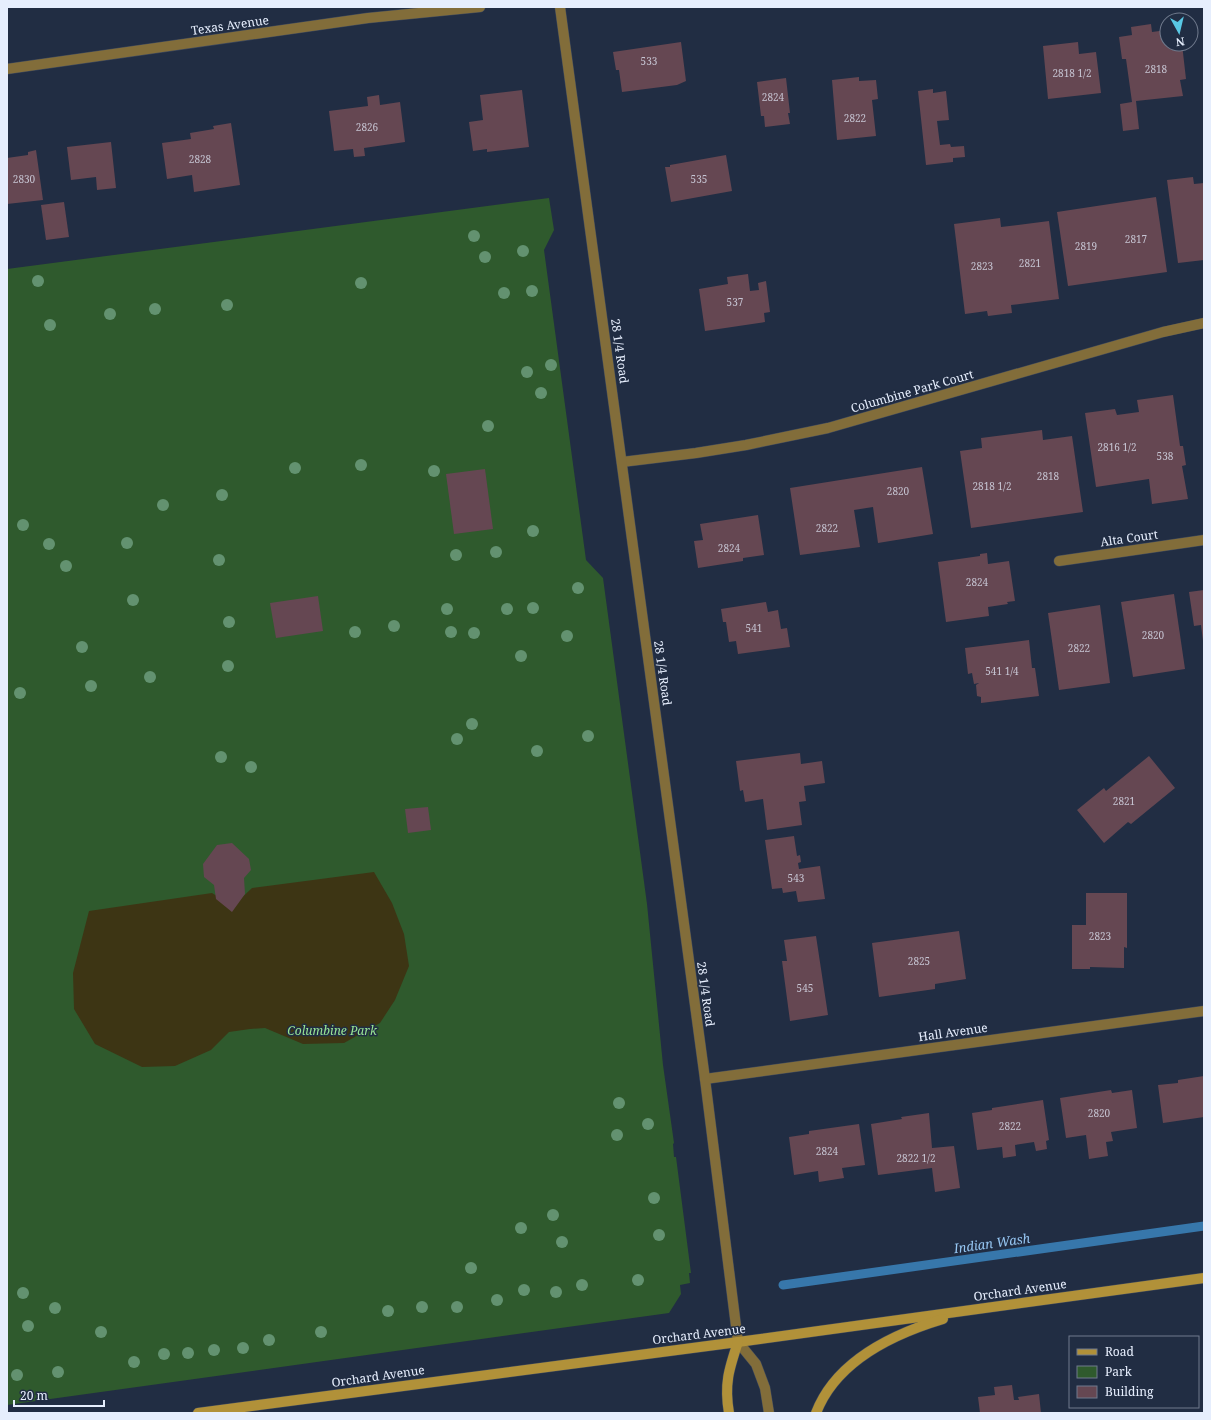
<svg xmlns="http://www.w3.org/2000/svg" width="1211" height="1420" font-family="'Noto Serif',serif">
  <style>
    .green { fill: #2f5a2d }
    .sand { fill: #3d3514 }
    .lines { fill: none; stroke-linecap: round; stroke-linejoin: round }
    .stream { stroke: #3777ab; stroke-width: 9 }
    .building { fill: #654752 }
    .minor-casing { stroke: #3d485d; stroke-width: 11 }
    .tertiary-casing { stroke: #3d485d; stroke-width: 11 }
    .secondary-casing { stroke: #3d485d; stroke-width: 11 }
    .minor { stroke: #826d3a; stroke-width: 10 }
    .tertiary { stroke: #826d3a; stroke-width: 10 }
    .secondary { stroke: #b19139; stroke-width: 10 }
    .tree { fill: #639270 }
    .labels { text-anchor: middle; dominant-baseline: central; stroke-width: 3; stroke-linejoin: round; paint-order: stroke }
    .number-label { font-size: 10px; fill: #c6c4d2 }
    .street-label { font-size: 12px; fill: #e6eefd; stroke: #212d43 }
    .park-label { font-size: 12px; font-style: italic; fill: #99e594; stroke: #212d43 }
    .water-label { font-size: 13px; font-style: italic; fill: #95c5f1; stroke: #212d43 }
  </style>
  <rect width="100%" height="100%" fill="#212d43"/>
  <path class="green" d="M549 198 554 230 544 250 586 560 603 578 647 904 663 1065 674 1143 673 1144 674 1157H676L691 1273H689L690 1283 680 1285 681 1294 669 1313 7 1405V269Z"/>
  <path class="sand" d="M374 872 392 903 404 934 409 966 395 1000 380 1023 344 1043 303 1044 265 1028 250 1029 229 1032 211 1050 175 1066 142 1067 95 1044 74 1009 73 973 89 911 212 893 233 906 252 888Z"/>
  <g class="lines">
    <path class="stream" d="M783 1285 1204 1226"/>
  </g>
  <g class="building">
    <path d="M1151 24 1152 32 1167 30V44H1182L1186 79 1180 80 1183 96 1136 101 1139 129 1123 131 1120 104 1132 102 1126 59H1122L1119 37 1132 35 1131 27Z"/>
    <path d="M681 42 686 81 677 85 622 92 619 70H616L613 52Z"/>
    <path d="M1078 42 1079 54 1096 52 1101 93 1048 99 1043 46Z"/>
    <path d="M859 77V81L876 80 878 99 872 100 876 136 837 140 832 80Z"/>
    <path d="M786 78 790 113H788L790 124 765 127 764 116H761L757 82Z"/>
    <path d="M933 89V93L946 91 949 120 937 121 940 145 950 144 951 147 964 146 965 157 953 158V162L926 165 918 91Z"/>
    <path d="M522 90 529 147 487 152V149L473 151 469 122 483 120 480 95Z"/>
    <path d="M379 95 380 105 400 102 405 142 364 148 365 156 354 157 353 149 334 151 329 111 368 106 367 97Z"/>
    <path d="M231 123 240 185 194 192 192 175 167 179 162 143 191 139 190 133 214 129 213 126Z"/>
    <path d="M111 142 116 188 97 190 96 177 71 180 67 147Z"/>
    <path d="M36 150 43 200 7 204V158L28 155V152Z"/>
    <path d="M726 155 732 191 671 202 665 167H670V165Z"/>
    <path d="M1193 177 1194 184 1204 183V260L1178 263 1167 180Z"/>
    <path d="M1156 197 1167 272 1068 286 1057 212Z"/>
    <path d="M64 202 69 237 46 240 41 205Z"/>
    <path d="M1000 218 1001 227 1049 221 1059 299 1011 305 1012 313 988 316 987 311 965 314 954 224Z"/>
    <path d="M748 274 750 291 759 290 758 283 766 281 770 312 764 313 765 322 705 331 699 289 728 284 727 277Z"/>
    <path d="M1173 395 1180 446H1183L1186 465 1182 466 1188 499 1152 504 1149 479 1096 487 1085 413 1115 409 1117 415 1139 412 1137 400Z"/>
    <path d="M1042 430 1043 440 1072 436 1083 512 971 528 960 451 982 448 981 438Z"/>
    <path d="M922 467 933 534 878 543 873 507 854 510 860 547 800 555 790 488Z"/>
    <path d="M485 469 493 529 454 534 446 474Z"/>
    <path d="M758 515 764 555 743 558V561L698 568 694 541 703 540 700 524Z"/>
    <path d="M987 553 988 564 1009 561 1015 601 1007 602 1008 604 988 607 989 616 946 622 938 562 980 556V554Z"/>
    <path d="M1204 590V641H1203L1201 625 1194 626 1189 592Z"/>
    <path d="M1174 594 1185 669 1133 677 1121 602Z"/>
    <path d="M318 596 323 631 276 638 270 603Z"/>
    <path d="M766 602 768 612 778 610 781 629 787 628 790 647 738 654 736 641 729 642 726 622H723L721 609Z"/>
    <path d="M1100 605 1110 683 1059 690 1048 613Z"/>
    <path d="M1029 640 1032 668H1035L1039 696 981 703V697L977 696 976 685 979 683 974 684 972 673 968 674 965 648Z"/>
    <path d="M800 753 801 764 822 761 825 783 804 786 806 801 799 802 802 825 767 830 763 799 745 802 743 790 740 791 736 761Z"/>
    <path d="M1149 756 1175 788 1131 824 1128 822 1104 843 1077 810 1104 788 1106 791Z"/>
    <path d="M428 807 431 830 408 833 405 809Z"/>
    <path d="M794 836 797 856 800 855 801 862 798 863 799 869 820 866 825 899 798 902 796 891 783 893 782 888 772 889 765 840Z"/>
    <path d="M232 843 249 859 251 870 244 878 245 894 232 912 216 899 214 885 204 877 203 864 217 845Z"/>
    <path d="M1086 893H1127V948L1124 947V968L1090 967V969H1072V925H1086Z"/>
    <path d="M959 931 966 979 935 984V989L879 997 872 943Z"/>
    <path d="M816 936 828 1015 790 1021 782 961H787L784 940Z"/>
    <path d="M1204 1076V1117L1163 1123 1158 1085 1178 1083V1080Z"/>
    <path d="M1111 1090 1112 1093 1132 1090 1137 1128 1111 1132 1113 1141 1106 1142 1108 1156 1089 1159 1086 1135 1066 1138 1060 1098Z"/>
    <path d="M1043 1100 1049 1140 1046 1141 1047 1149 1036 1151 1034 1142 1015 1145 1016 1156 1003 1158 1002 1147 977 1150 972 1113 992 1110V1108Z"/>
    <path d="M929 1113 932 1148 954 1146 960 1188 935 1192 932 1168 878 1175 871 1124 902 1119 901 1117Z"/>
    <path d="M859 1124 865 1165 842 1168 844 1178 819 1182 818 1171 794 1175 789 1137 809 1134V1131Z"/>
    <path d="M1012 1385 1014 1400H1019L1018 1397 1039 1394 1041 1413H980L978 1397 995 1395 994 1387Z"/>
  </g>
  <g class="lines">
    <g class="minor-casing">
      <g id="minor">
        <path d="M7 69 368 18 480 7"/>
        <path d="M622 462 696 453 746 445 828 428 1163 332 1204 323"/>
        <path d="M1059 561 1204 540"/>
        <path d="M705 1079 1204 1011"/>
      </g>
    </g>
    <g class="tertiary-casing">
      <path id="tertiary" d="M560 7 705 1079 738 1342 756 1364 765 1388 769 1413"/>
    </g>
    <g class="secondary-casing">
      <g id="secondary">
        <path d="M198 1413 738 1342 1204 1278"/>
        <path d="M729 1413C724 1384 729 1369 738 1342"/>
        <path d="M816 1413C836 1361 893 1334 943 1319"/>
      </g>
    </g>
    <use href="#minor" class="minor"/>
    <use href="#tertiary" class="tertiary"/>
    <use href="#secondary" class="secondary"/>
  </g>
  <g class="tree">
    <circle cx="474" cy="236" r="6"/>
    <circle cx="523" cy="251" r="6"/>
    <circle cx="485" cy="257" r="6"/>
    <circle cx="38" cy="281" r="6"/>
    <circle cx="361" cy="283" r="6"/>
    <circle cx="532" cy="291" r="6"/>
    <circle cx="504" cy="293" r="6"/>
    <circle cx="227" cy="305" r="6"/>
    <circle cx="155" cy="309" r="6"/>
    <circle cx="110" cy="314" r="6"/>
    <circle cx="50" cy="325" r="6"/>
    <circle cx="551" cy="365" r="6"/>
    <circle cx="527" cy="372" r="6"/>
    <circle cx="541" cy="393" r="6"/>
    <circle cx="488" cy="426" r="6"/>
    <circle cx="361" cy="465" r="6"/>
    <circle cx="295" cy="468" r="6"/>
    <circle cx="434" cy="471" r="6"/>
    <circle cx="222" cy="495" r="6"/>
    <circle cx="163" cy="505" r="6"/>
    <circle cx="23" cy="525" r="6"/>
    <circle cx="533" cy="531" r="6"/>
    <circle cx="127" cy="543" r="6"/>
    <circle cx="49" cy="544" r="6"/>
    <circle cx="496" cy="552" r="6"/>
    <circle cx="456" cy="555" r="6"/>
    <circle cx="219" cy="560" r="6"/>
    <circle cx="66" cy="566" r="6"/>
    <circle cx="578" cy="588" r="6"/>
    <circle cx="133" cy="600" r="6"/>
    <circle cx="533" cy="608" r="6"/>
    <circle cx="447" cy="609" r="6"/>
    <circle cx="507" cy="609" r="6"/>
    <circle cx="229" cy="622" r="6"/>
    <circle cx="394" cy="626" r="6"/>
    <circle cx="355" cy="632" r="6"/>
    <circle cx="451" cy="632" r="6"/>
    <circle cx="474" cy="633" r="6"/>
    <circle cx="567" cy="636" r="6"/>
    <circle cx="82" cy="647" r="6"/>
    <circle cx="521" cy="656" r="6"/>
    <circle cx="228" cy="666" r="6"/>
    <circle cx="150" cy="677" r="6"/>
    <circle cx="91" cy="686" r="6"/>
    <circle cx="20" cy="693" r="6"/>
    <circle cx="472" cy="724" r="6"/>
    <circle cx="588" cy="736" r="6"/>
    <circle cx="457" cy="739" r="6"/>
    <circle cx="537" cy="751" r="6"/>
    <circle cx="221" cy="757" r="6"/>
    <circle cx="251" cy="767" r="6"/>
    <circle cx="619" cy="1103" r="6"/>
    <circle cx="648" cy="1124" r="6"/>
    <circle cx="617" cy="1135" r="6"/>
    <circle cx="654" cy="1198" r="6"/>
    <circle cx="553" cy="1215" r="6"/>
    <circle cx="521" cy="1228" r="6"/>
    <circle cx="659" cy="1235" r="6"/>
    <circle cx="562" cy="1242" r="6"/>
    <circle cx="471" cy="1268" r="6"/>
    <circle cx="638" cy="1280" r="6"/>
    <circle cx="582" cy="1285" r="6"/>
    <circle cx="524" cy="1290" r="6"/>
    <circle cx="556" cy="1292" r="6"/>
    <circle cx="23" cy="1293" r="6"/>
    <circle cx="497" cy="1300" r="6"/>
    <circle cx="422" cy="1307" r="6"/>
    <circle cx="457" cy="1307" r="6"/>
    <circle cx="55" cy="1308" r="6"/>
    <circle cx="388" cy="1311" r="6"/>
    <circle cx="28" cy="1326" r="6"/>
    <circle cx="101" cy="1332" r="6"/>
    <circle cx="321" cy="1332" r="6"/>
    <circle cx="269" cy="1340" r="6"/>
    <circle cx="243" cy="1348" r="6"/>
    <circle cx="214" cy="1350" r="6"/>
    <circle cx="188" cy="1353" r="6"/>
    <circle cx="164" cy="1354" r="6"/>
    <circle cx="134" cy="1362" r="6"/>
    <circle cx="58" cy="1372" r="6"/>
    <circle cx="17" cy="1375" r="6"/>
  </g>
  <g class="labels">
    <g class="number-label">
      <text x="649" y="61">533</text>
      <text x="1156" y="69">2818</text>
      <text x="1072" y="73">2818 1/2</text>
      <text x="773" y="97">2824</text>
      <text x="855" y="118">2822</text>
      <text x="367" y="127">2826</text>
      <text x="200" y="159">2828</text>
      <text x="24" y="179">2830</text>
      <text x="699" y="179">535</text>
      <text x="1136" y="239">2817</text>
      <text x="1086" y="246">2819</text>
      <text x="1030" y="263">2821</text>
      <text x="982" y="266">2823</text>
      <text x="735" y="302">537</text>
      <text x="1117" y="447">2816 1/2</text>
      <text x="1165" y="456">538</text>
      <text x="1048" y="476">2818</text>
      <text x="992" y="486">2818 1/2</text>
      <text x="898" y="491">2820</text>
      <text x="827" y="528">2822</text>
      <text x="729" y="548">2824</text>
      <text x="977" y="582">2824</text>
      <text x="754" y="628">541</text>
      <text x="1153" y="635">2820</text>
      <text x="1079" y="648">2822</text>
      <text x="1002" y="671">541 1/4</text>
      <text x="1124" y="801">2821</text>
      <text x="796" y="878">543</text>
      <text x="1100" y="936">2823</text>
      <text x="919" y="961">2825</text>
      <text x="805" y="988">545</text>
      <text x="1099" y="1113">2820</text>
      <text x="1010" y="1126">2822</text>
      <text x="827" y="1151">2824</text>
      <text x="916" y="1158">2822 1/2</text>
    </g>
    <g class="street-label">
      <text transform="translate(230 25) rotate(-8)">Texas Avenue</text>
      <text transform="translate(620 351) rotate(82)">28 1/4 Road</text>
      <text transform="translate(912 391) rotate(-16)">Columbine Park Court</text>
      <text transform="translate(1129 538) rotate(-8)">Alta Court</text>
      <text transform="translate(663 673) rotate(82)">28 1/4 Road</text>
      <text transform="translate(706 994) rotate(82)">28 1/4 Road</text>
      <text transform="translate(953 1032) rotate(-8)">Hall Avenue</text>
      <text transform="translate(1020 1290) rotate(-8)">Orchard Avenue</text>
      <text transform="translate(699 1334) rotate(-7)">Orchard Avenue</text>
      <text transform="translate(378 1376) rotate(-8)">Orchard Avenue</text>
    </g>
    <g class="park-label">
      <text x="332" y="1030">Columbine Park</text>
    </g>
    <g class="water-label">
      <text transform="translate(992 1243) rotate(-8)">Indian Wash</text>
    </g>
  </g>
  <rect width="1211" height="1420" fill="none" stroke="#e6eefd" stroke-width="16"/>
  <rect x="1069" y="1336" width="130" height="72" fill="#212d43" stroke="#707a8d"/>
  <rect x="1077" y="1349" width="20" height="6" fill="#b19139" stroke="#707a8d"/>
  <text x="1105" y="1356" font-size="12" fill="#e6eefd">Road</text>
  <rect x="1077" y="1366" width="20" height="12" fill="#2f5a2d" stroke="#707a8d"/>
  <text x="1105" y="1376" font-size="12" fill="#e6eefd">Park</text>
  <rect x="1077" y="1386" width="20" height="12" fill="#654752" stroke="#707a8d"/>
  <text x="1105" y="1396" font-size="12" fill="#e6eefd">Building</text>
  <g transform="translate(1179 32) rotate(172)"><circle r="19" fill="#212d43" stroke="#707a8d"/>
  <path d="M0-3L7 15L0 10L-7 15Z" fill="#59c8e4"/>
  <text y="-6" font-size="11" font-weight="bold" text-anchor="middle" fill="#e6eefd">N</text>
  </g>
  <path d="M14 1400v6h90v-6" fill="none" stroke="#e6eefd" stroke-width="2"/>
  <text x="20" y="1400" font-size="12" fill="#e6eefd" stroke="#212d43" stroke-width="3" paint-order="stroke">20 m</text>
</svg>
